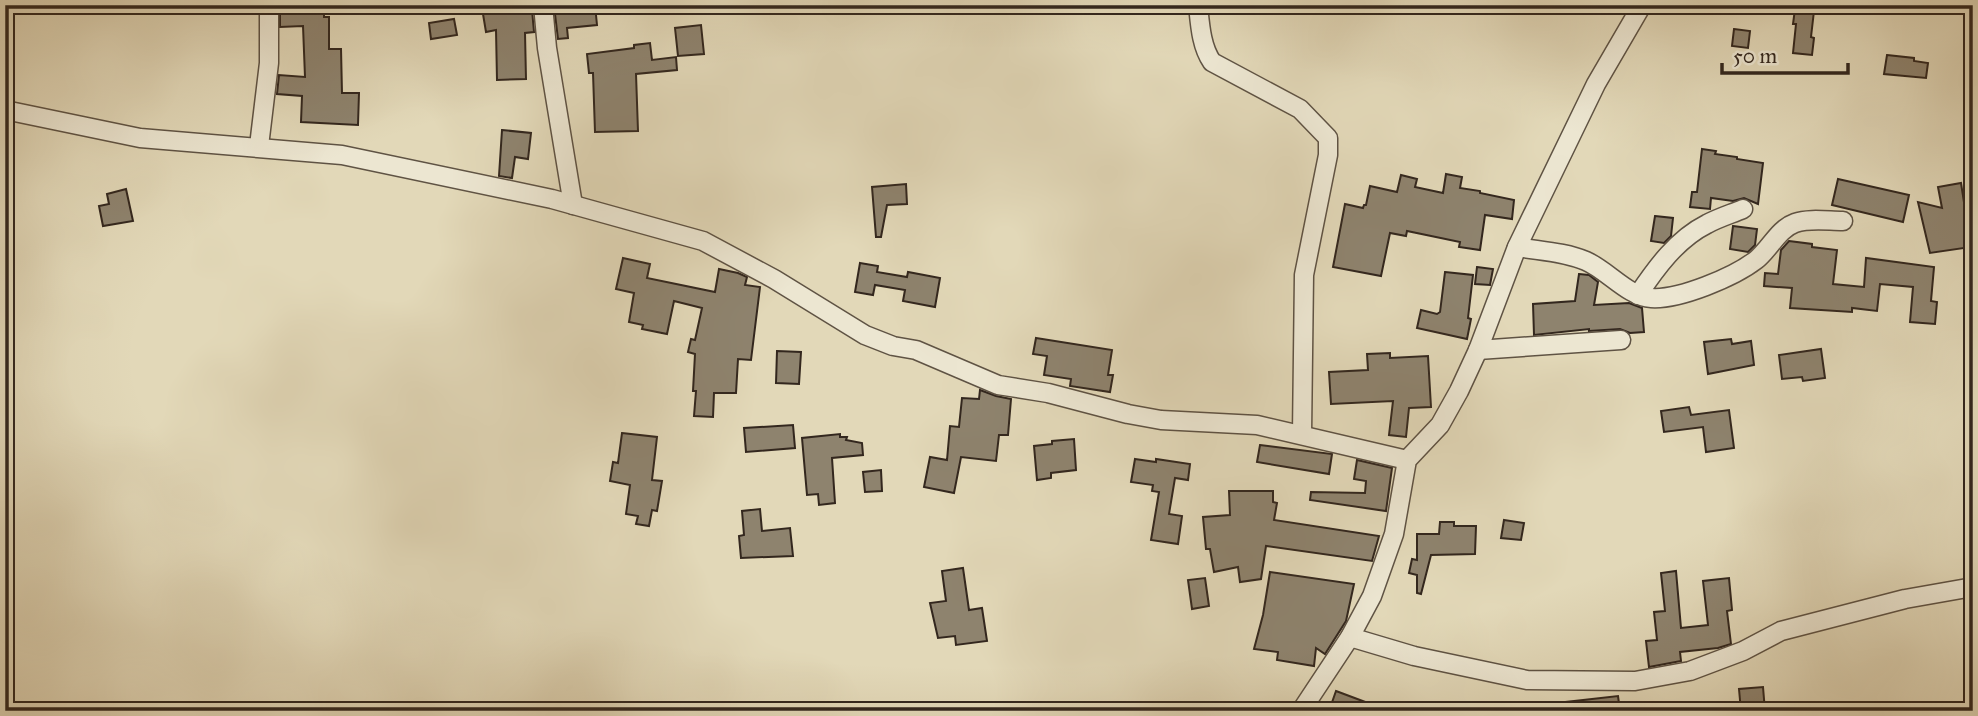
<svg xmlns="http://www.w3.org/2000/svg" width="1978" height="716" font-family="'IM FELL Great Primer',serif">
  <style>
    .building { fill: #8e836e; stroke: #33271e; stroke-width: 2 }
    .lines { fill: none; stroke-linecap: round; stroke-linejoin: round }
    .minor-casing { stroke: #5f5344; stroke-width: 21 }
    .minor { stroke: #ece6d1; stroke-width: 18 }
  </style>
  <rect width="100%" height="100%" fill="#e2d8b8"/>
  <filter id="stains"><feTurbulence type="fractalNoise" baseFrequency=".00286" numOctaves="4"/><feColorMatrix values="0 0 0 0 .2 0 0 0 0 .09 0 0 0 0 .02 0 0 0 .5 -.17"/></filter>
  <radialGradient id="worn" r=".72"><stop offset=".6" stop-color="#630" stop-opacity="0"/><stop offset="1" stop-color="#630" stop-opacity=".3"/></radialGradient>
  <g class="building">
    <path d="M280 5H324V17H329V49H341L342 93H359L358 125 301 122 302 96 277 94 279 75 305 77 303 26 280 27Z"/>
    <path d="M595 5 597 25 567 28 568 38 558 39 555 14 576 12 575 7Z"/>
    <path d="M519 8 520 12 532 10 534 32 525 33 526 79 497 80 496 30 486 32 483 14Z"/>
    <path d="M1795 9 1814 11 1811 37 1814 38 1812 55 1793 53 1796 24H1793Z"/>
    <path d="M454 19 457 35 431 39 429 23Z"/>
    <path d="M701 25 704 54 678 56 675 28Z"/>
    <path d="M1734 29 1750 31 1748 48 1732 46Z"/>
    <path d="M650 43 652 60 676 57 677 70 636 74 638 131 595 132 593 73H589L587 54 634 48V45Z"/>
    <path d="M1887 55 1914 58V61L1928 63 1926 78 1884 74Z"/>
    <path d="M502 130 531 133 528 159 515 157 512 178 499 176Z"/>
    <path d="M1702 149 1716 151 1715 154 1737 157V159L1763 163 1758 204 1744 198 1733 201 1711 198 1710 209 1690 207 1692 192H1697Z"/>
    <path d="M1446 174 1462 177 1460 188 1480 191V193L1514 200 1512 219 1485 215 1480 250 1459 247 1460 242 1407 231 1406 236 1390 233 1381 276 1333 267 1345 204 1363 208 1364 205H1366L1370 186 1397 192 1401 175 1417 179 1415 187 1443 193Z"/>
    <path d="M1838 179 1909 195 1903 222 1832 205Z"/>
    <path d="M1961 183 1971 247 1930 253 1918 202 1942 208 1938 187Z"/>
    <path d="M906 184 907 204 887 205 881 237H876L872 187Z"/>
    <path d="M126 189 133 221 103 226 99 206 109 204 107 194Z"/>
    <path d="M1655 216 1673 218 1671 236 1664 243 1651 241Z"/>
    <path d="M1733 226 1757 229 1755 245 1748 252 1730 249Z"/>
    <path d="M1789 241 1812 244V247L1837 250 1833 284 1864 287 1866 258 1934 267 1931 301 1937 302 1935 324 1910 322 1913 287 1880 284 1877 311 1852 308V312L1790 308 1792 288 1764 286 1765 273 1778 274 1781 250Z"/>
    <path d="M623 258 650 264 647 278 715 292 719 269 738 273 747 277 745 285 760 287 751 360 738 359 736 393H714L713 417 694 416 696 391H693L695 354 688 352 691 339 695 340 702 308 674 301 667 334 642 329 643 325 629 322 634 293 616 289Z"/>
    <path d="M860 263 878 266 877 272 907 277 908 272 940 278 935 307 903 301 905 290 875 285 873 295 855 292Z"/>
    <path d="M1477 267 1493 269 1490 285 1475 284Z"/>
    <path d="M1445 272 1473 275 1468 318 1471 319 1467 339 1417 328 1421 310 1437 314 1440 312Z"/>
    <path d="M1579 274 1589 275 1598 282 1594 305 1629 303 1642 308 1644 332 1630 333 1620 329 1589 331V329L1534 335 1533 304 1575 301Z"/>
    <path d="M1036 338 1112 350 1108 375H1113L1110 392 1070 386 1071 379 1044 375 1047 356 1033 354Z"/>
    <path d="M1731 339 1732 344 1751 341 1754 365 1708 374 1704 342Z"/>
    <path d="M1821 349 1825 378 1803 381 1802 377 1782 379 1779 355Z"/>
    <path d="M777 351 801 352 799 384 776 383Z"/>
    <path d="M1390 353V358L1428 356 1431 407 1409 408 1406 437 1389 435 1393 401 1331 404 1329 372 1368 370 1367 354Z"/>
    <path d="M980 390 996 396 1011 399 1008 435H999L996 461 961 457 954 493 924 487 930 457 947 460 950 426 959 427 962 398 979 399Z"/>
    <path d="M1689 407 1691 415 1729 410 1734 448 1706 452 1703 427 1664 432 1661 411Z"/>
    <path d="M793 425 795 448 746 452 744 428Z"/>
    <path d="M622 433 657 437 652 480 662 481 657 511 652 510 649 526 636 524 638 516 626 514 630 485 610 481 613 462 618 463Z"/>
    <path d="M840 434V437H847L846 440 862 443 863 455 832 458 835 503 819 505 818 494 807 495 802 438Z"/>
    <path d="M1074 439 1076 470 1051 473V478L1037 480 1034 446 1052 444V441Z"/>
    <path d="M1260 445 1332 454 1329 474 1257 462Z"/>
    <path d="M1135 459 1156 462V459L1190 464 1188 480 1175 478 1169 514 1182 516 1178 544 1151 540 1159 492 1152 491 1153 485 1131 482Z"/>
    <path d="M1357 460 1392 468 1386 511 1310 500 1311 492 1365 493 1366 481 1354 479Z"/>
    <path d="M881 470 882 491 865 492 863 472Z"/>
    <path d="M1229 491H1273V502L1277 503 1274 520 1379 536 1372 561 1266 546 1261 579 1240 582 1238 567 1214 572 1210 549H1206L1203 517 1230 515Z"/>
    <path d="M760 509 762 531 790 528 793 556 741 558 739 536 744 535 742 511Z"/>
    <path d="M1504 520 1524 523 1521 540 1501 538Z"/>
    <path d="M1440 522H1454V526H1476L1475 554 1431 555 1421 594 1417 593V575L1409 573 1412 559 1417 560V534H1439Z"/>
    <path d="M963 568 969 610 982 608 987 641 956 645 955 636 938 638 930 603 946 601 942 571Z"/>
    <path d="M1676 571 1681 628 1708 625 1703 581 1729 578 1732 610 1727 611 1731 644 1718 648 1680 652 1681 661 1649 667 1646 641 1657 640 1654 612 1665 611 1661 573Z"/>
    <path d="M1270 572 1354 584 1346 621 1325 654 1316 648 1314 666 1277 660 1278 652 1254 649 1263 615Z"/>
    <path d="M1205 578 1209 606 1192 609 1188 580Z"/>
    <path d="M1763 687 1765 711H1741L1739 689Z"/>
    <path d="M1336 691 1384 709V711H1329Z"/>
    <path d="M1618 696 1620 711H1566V702Z"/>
  </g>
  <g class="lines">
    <g class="minor-casing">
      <g id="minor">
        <path d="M543 5 547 48 573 205"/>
        <path d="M1198 5C1200 24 1201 46 1212 62L1300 109 1328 138V155L1304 275 1302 434"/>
        <path d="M5 110 140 138 342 155 552 199 703 241 774 279 865 335 893 346 916 350 998 385 1048 393 1128 414 1161 420 1257 425 1407 460"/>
        <path d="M259 146 269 63V5"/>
        <path d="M1517 247C1540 251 1565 252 1586 261 1607 270 1629 297 1651 298 1679 300 1734 277 1756 260 1770 249 1778 229 1795 223 1809 218 1828 221 1843 221"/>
        <path d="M1638 295C1656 268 1677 239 1707 224 1718 218 1731 214 1743 209"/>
        <path d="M1478 350 1621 340"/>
        <path d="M1350 637 1414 656 1527 680 1635 681 1690 671 1743 651 1781 631 1905 599 1973 587"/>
        <path d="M1301 711 1350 637 1372 596 1394 534 1407 460 1440 425 1459 391 1478 350 1517 247 1596 84 1642 5"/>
      </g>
    </g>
    <use href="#minor" class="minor"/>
  </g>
  <rect width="1978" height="716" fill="none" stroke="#e2d8b8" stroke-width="28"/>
  <rect x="7" y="7" width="1964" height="702" fill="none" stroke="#33271e" stroke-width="3.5"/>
  <rect x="14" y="14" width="1950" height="688" fill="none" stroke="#33271e" stroke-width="2"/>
  <path d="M1722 63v10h126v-10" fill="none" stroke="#33271e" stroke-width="3.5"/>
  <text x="1733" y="63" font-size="21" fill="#33271e" stroke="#ece6d1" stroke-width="5" paint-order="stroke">50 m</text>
  <rect width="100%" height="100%" filter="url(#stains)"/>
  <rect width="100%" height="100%" fill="url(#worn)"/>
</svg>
